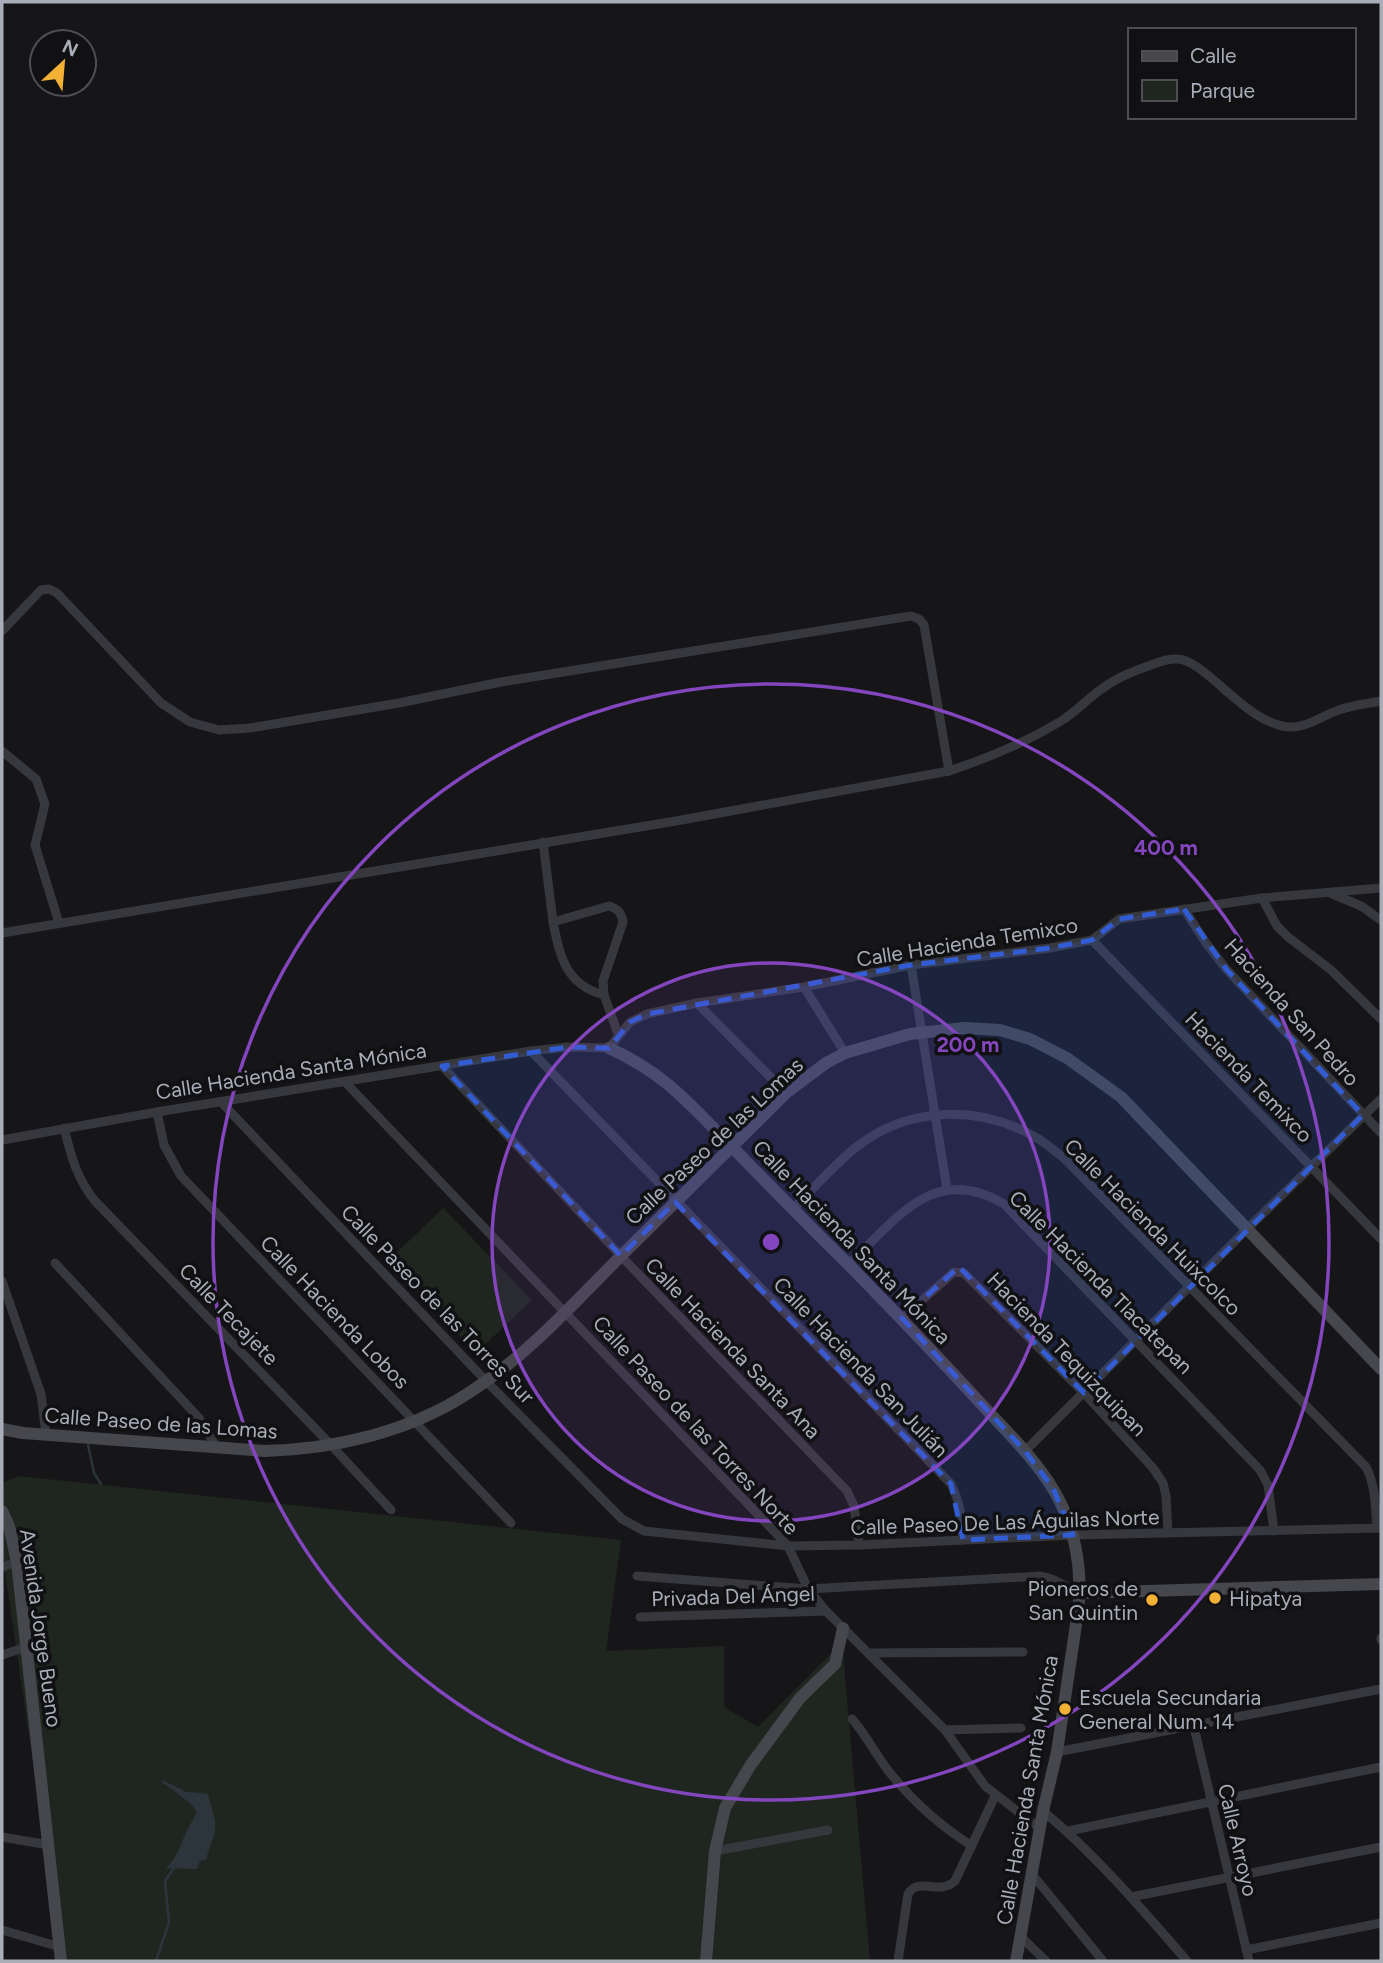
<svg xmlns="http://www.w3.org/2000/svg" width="1383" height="1963" font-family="Figtree,sans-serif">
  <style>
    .green { fill: #1e261f }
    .water { fill: #2c353c }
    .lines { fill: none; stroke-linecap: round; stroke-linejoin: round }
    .stream { stroke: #2c353c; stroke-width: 2.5 }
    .street { stroke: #37383d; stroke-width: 9 }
    .secondary { stroke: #45474d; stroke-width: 12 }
    .marked { fill: #325cd3; fill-opacity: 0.2; stroke: #325cd3; stroke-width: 5; stroke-dasharray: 14 9; stroke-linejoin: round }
    .ring { fill: none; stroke: #8446be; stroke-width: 3.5 }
    .poi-dot { fill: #f2b134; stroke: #111113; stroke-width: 2.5 }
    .labels { text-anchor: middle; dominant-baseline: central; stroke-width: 7; stroke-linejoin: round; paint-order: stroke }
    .street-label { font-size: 21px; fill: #a8adb8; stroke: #111113 }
    .poi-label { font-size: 21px; fill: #a8adb8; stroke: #111113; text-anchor: start }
    .centre { fill: #8446be; stroke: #111113; stroke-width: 3.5 }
    .ring-label { font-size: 21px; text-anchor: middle; font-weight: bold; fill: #8446be; stroke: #111113; stroke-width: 7; stroke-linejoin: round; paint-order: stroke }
  </style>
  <rect width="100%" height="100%" fill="#161618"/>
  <g class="green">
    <path d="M443 1208 532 1300 476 1353 388 1261Z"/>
    <path d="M18 1476 621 1540 606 1651 724 1646V1707L758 1727 842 1642 870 1961H62L2 1551V1483Z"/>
  </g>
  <path class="water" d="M163 1782 181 1791 208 1794 215 1820V1832L207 1856 206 1860 200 1861 197 1869 166 1868C178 1857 179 1847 186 1833 189 1825 194 1819 197 1812 188 1799 174 1792 163 1782Z"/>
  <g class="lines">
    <g class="stream">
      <path d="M88 1445 94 1473 101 1484"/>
      <path d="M163 1782 182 1791"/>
      <path d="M156 1961 169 1922 165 1881 176 1865"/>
    </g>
    <g class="street">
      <path d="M2 631 41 590 49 589 57 593 161 703 190 722 219 730 250 728 399 703 501 682 911 616 919 619 924 625 949 771"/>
      <path d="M2 751 36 779 45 804 35 845 59 923"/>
      <path d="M543 842 553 922 609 906C618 909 621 912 623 922L603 981 604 995 618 1034"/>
      <path d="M1330 893 1361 906 1381 920"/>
      <path d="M1262 898 1277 926 1288 937 1331 970 1381 1019"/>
      <path d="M1184 909 1206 943 1227 970 1381 1133"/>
      <path d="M553 922C560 957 566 985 604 995"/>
      <path d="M2 933 676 821 949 771C988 758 1025 743 1061 721 1076 712 1088 698 1103 688 1118 677 1134 671 1151 665 1159 662 1168 658 1177 659 1205 659 1246 724 1289 727 1307 728 1323 715 1339 710 1353 705 1367 704 1381 701"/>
      <path d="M1092 940 1381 1239"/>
      <path d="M911 965 947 1189"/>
      <path d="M804 987 845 1053"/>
      <path d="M697 1003 786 1093"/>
      <path d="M531 1051 951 1484C960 1502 962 1519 963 1540"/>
      <path d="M442 1066 621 1256 847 1491 854 1506 859 1545"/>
      <path d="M345 1082 788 1546 808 1589 826 1611 945 1730 985 1786 1039 1828"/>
      <path d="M221 1102 486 1381 622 1519 644 1531 788 1546 859 1545 1073 1535 1381 1528"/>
      <path d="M157 1112 164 1145 181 1176 511 1523"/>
      <path d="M64 1128C71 1156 77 1179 95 1201L331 1445 391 1510"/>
      <path d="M2 1140 157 1112 531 1051 568 1047 609 1048 630 1022 647 1014 697 1003 804 987 911 965 1050 948 1092 940 1119 919 1262 898 1381 888"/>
      <path d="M793 1209C813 1189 833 1166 855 1148 908 1106 979 1104 1037 1138 1046 1143 1054 1151 1063 1157L1366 1467C1376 1486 1375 1507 1377 1528"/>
      <path d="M55 1263 199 1418 217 1448"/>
      <path d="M848 1265C896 1220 933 1162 1004 1204L1260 1470 1268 1485 1274 1531"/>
      <path d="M2 1281 41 1394 46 1434"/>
      <path d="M902 1318 954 1272 964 1273 1084 1393 1153 1468 1163 1483 1166 1496 1168 1533"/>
      <path d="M1025 1451 1248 1228 1381 1099"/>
      <path d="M2 1567 17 1562"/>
      <path d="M637 1576 808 1589 1041 1576 1052 1579 1080 1593"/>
      <path d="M640 1617 826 1611"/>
      <path d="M1381 1638V1640"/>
      <path d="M870 1653 1023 1652"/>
      <path d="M2 1655 26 1647"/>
      <path d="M852 1719C866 1735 875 1753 887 1769 911 1800 939 1825 972 1846"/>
      <path d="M1194 1727 1249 1961"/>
      <path d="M945 1730 1021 1728"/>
      <path d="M1057 1752 1381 1689"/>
      <path d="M1043 1811C1096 1855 1142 1909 1187 1961"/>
      <path d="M1068 1831 1381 1767"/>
      <path d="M2 1837 49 1845"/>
      <path d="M715 1851 828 1830"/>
      <path d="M1032 1874 1103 1961"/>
      <path d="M1131 1897 1381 1847"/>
      <path d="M2 1930 60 1947"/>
      <path d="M1020 1936 1046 1961"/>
      <path d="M1246 1950 1381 1923"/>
      <path d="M898 1961 908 1894C919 1876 939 1896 955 1881L995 1796"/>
    </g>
    <g class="secondary">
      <path d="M609 1048C668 1075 691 1106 735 1150 772 1188 809 1226 847 1263 894 1311 940 1359 985 1408 1009 1434 1035 1459 1053 1489 1075 1525 1083 1570 1078 1611L1057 1752 1043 1811 1016 1961"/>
      <path d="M2 1429 23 1433 265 1451C335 1449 408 1432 467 1394 528 1356 577 1299 628 1249 680 1197 733 1145 786 1093L826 1063 845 1053 910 1034 964 1028 1000 1030 1030 1039 1067 1058 1121 1097 1381 1369"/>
      <path d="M2 1511 9 1526 17 1562 61 1961"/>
      <path d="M1080 1593 1381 1584"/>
      <path d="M706 1961 715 1851 725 1808 750 1766 800 1698 835 1664 843 1628"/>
    </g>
  </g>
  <path class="marked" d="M1184 909 1227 970 1363 1115 1084 1393 959 1267 902 1318 1025 1451 1053 1488 1073 1535 963 1540 951 1484 675 1202 621 1256 442 1066 568 1047 609 1048 630 1022 647 1014 911 965 1050 948 1092 940 1119 919Z"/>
  <circle cx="771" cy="1242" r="279" fill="#8446be" fill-opacity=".12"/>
  <g class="ring">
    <circle cx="771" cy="1242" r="279"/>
    <circle cx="771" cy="1242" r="558"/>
  </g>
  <g class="poi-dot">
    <circle cx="1215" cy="1598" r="7"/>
    <circle cx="1152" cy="1600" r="7"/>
    <circle cx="1065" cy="1709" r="7"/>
  </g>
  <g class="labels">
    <g class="street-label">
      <text transform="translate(967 942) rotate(-9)">Calle Hacienda Temixco</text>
      <text transform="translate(1292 1012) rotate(48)">Hacienda San Pedro</text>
      <text transform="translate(291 1071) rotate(-9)">Calle Hacienda Santa Mónica</text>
      <text transform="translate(1249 1077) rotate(46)">Hacienda Temixco</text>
      <text transform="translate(714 1141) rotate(-43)">Calle Paseo de las Lomas</text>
      <text transform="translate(1153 1227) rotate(45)">Calle Hacienda Huixcolco</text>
      <text transform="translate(852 1242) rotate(46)">Calle Hacienda Santa Mónica</text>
      <text transform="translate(1101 1282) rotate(45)">Calle Hacienda Tlacatepan</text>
      <text transform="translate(438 1304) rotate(46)">Calle Paseo de las Torres Sur</text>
      <text transform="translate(335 1312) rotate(46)">Calle Hacienda Lobos</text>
      <text transform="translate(229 1314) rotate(46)">Calle Tecajete</text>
      <text transform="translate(733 1348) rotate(46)">Calle Hacienda Santa Ana</text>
      <text transform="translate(1067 1354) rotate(46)">Hacienda Tequizquipan</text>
      <text transform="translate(861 1367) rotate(46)">Calle Hacienda San Julián</text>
      <text transform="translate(161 1423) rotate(4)">Calle Paseo de las Lomas</text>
      <text transform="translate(696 1425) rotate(47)">Calle Paseo de las Torres Norte</text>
      <text transform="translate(1005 1522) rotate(-2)">Calle Paseo De Las Águilas Norte</text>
      <text transform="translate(733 1596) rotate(-2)">Privada Del Ángel</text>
      <text transform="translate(41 1628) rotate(82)">Avenida Jorge Bueno</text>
      <text transform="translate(1027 1790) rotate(-80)">Calle Hacienda Santa Mónica</text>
      <text transform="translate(1238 1840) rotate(77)">Calle Arroyo</text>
    </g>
    <g class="poi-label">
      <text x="1138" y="1588" text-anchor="end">Pioneros de<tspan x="1138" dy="24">San Quintin</tspan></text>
      <text x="1229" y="1598">Hipatya</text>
      <text x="1079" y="1697">Escuela Secundaria<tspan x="1079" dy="24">General Num. 14</tspan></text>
    </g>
  </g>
  <circle cx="771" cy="1242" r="10" class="centre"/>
  <g class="ring-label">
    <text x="1166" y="855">400 m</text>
    <text x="968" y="1052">200 m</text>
  </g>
  <rect width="1383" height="1963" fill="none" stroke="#a8adb8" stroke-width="7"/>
  <rect x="1128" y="28" width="228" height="91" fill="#111113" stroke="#4d4f55" stroke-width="2"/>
  <rect x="1142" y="51" width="35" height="10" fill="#45474d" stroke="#4d4f55" stroke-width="2"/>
  <text x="1190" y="63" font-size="21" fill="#a8adb8">Calle</text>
  <rect x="1142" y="80" width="35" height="21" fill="#1e261f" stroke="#4d4f55" stroke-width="2"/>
  <text x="1190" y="98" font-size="21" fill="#a8adb8">Parque</text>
  <g transform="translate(63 63) rotate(26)"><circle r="33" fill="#111113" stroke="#4d4f55" stroke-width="2"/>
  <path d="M0-5L12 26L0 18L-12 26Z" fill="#f2b134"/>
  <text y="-10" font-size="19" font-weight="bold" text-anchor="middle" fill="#a8adb8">N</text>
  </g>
</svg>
